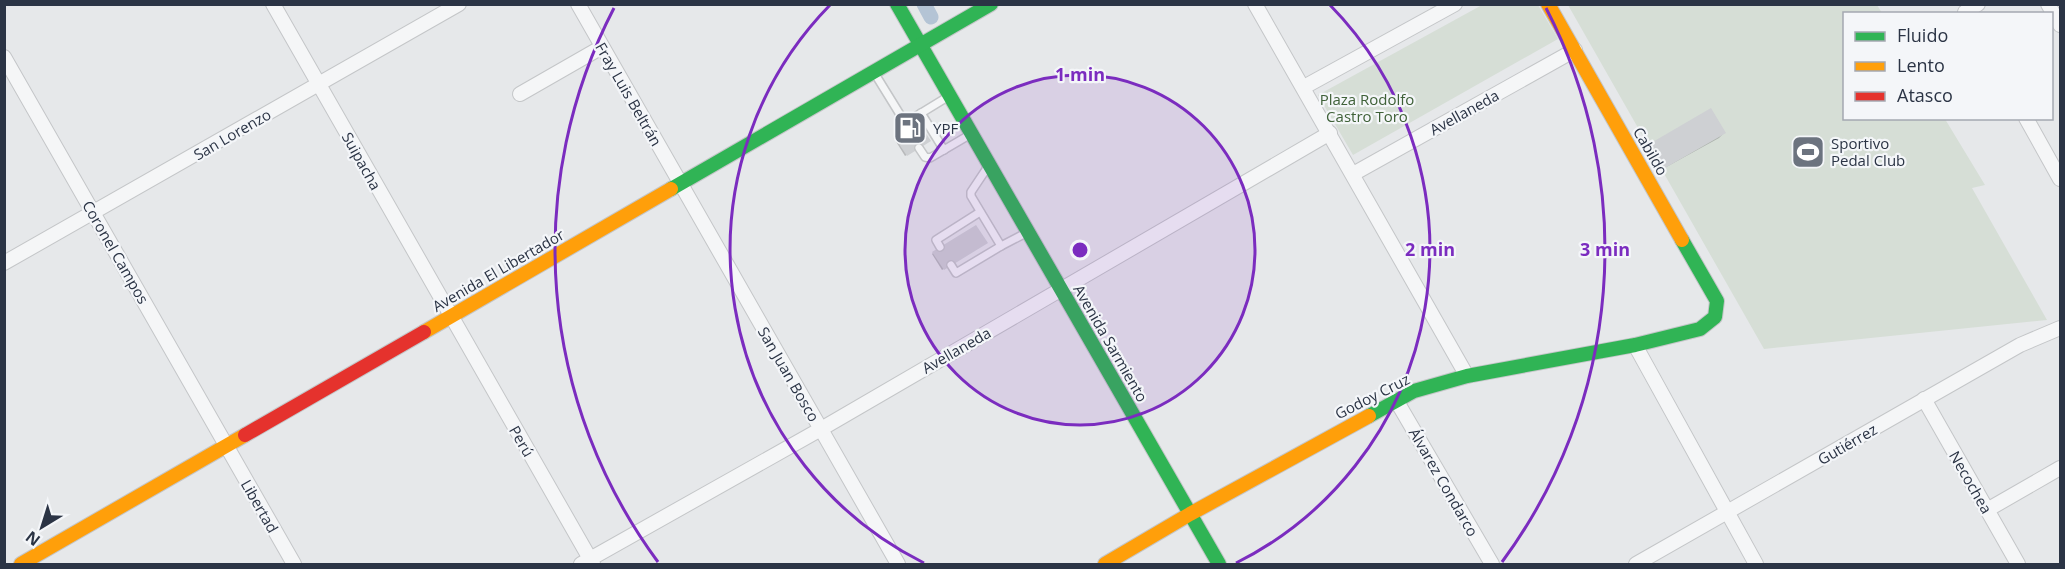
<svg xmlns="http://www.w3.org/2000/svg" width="2065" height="569" font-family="'Open Sans',sans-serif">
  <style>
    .green { fill: #d6ded6 }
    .shadow { fill: #0003 }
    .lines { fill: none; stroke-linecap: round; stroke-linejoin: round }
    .canal { stroke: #b4c4d5; stroke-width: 15 }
    .building { fill: #ced0d3 }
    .lane-casing { stroke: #c4c6c8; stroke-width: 10 }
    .street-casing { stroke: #c4c6c8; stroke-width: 16 }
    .fast-casing { stroke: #c4c6c8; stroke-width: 16 }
    .slow-casing { stroke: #c4c6c8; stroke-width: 16 }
    .jam-casing { stroke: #c4c6c8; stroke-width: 16 }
    .lane { stroke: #f5f6f7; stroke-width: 7 }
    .street { stroke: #f5f6f7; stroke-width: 14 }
    .fast { stroke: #30b455; stroke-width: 14 }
    .slow { stroke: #ff9f0a; stroke-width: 14 }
    .jam { stroke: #e5322d; stroke-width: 14 }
    .ring { fill: none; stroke: #7b2cbf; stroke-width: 3 }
    .labels { text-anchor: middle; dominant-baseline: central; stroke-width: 4.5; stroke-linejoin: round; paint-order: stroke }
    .street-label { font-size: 15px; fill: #2b3445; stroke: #f4f6f9 }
    .park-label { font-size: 15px; fill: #3f6138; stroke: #f4f6f9 }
    .poi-label { font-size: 15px; fill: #2b3445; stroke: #f4f6f9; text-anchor: start }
    .centre { fill: #7b2cbf; stroke: #f4f6f9; stroke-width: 3 }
    .ring-label { font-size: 18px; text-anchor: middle; font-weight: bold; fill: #7b2cbf; stroke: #f4f6f9; stroke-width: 4.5; stroke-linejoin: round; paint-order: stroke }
  </style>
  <rect width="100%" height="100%" fill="#e6e8ea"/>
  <g class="green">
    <path d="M1482 5H1538L1558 39 1353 155 1318 95Z"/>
    <path d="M1568 5H1877L1882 13 1844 14V118L1945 119 1985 185 1972 188 2047 320 1764 349Z"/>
  </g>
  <g class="shadow">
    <path d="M1711 110 1724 133 1719 138 1659 171 1647 149 1651 144Z"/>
    <path d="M918 125 929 141 905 156 895 140Z"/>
    <path d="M985 243 942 270 932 254 933 253Z"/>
  </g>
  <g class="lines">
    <path class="canal" d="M924 4 931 17"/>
  </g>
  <g class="building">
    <path d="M1711 108 1726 133 1665 168 1651 143Z"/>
    <path d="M919 123 931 141 907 156 895 138Z"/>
    <path d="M976 225 988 243 944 270 932 252Z"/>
  </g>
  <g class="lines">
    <g class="lane-casing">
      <g id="lane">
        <path d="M875 74 909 129"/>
        <path d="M921 113 944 150"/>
        <path d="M905 123 949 96"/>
        <path d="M919 148 925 157 930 158 971 134"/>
        <path d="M987 168 971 192V196L1001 246"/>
        <path d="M940 247 936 240 980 212"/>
        <path d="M951 265 956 273 1001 246 1026 233"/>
      </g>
    </g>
    <g class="street-casing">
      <g id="street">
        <path d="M273 4 593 564"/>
        <path d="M578 4 898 564"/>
        <path d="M1255 4 1467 376"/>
        <path d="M2048 4 2060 25"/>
        <path d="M1965 12 1978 4"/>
        <path d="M4 57 294 564"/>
        <path d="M1304 87 1455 4"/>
        <path d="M520 94 602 47"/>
        <path d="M2026 118 2060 179"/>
        <path d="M1353 174 1575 50"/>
        <path d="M4 263 459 4"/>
        <path d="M1635 345 1756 564"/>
        <path d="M1924 399 2018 564"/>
        <path d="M1396 400 1492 564"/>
        <path d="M1987 510 2060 468"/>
        <path d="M581 564 821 429 1330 133"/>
        <path d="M1636 564 2020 345 2060 328"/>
      </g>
    </g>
    <g class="fast-casing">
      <g id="fast">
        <path d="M897 4 1219 564"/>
        <path d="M671 189 991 4"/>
        <path d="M1369 416 1414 391 1467 376 1635 345 1700 329 1715 317 1717 301 1682 240"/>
      </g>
    </g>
    <g class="slow-casing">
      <g id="slow">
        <path d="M1548 4 1682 240"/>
        <path d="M424 332 671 189"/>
        <path d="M21 564 245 435"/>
        <path d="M1105 564 1190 514 1369 416"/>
      </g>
    </g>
    <g class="jam-casing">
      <path id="jam" d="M245 435 424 332"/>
    </g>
    <use href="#lane" class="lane"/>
    <use href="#street" class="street"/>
    <use href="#fast" class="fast"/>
    <use href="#slow" class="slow"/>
    <use href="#jam" class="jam"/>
  </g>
  <circle cx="1080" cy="250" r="175" fill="#7b2cbf" fill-opacity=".12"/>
  <g class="ring">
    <circle cx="1080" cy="250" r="175"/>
    <path d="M924 563A350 350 0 0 1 830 5M1330 5A350 350 0 0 1 1236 563"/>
    <path d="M658 562A525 525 0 0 1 614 8M1546 8A525 525 0 0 1 1502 562"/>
  </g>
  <defs>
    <g id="fuel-square" transform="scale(1.725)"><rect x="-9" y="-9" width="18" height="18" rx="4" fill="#6c737f" stroke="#f4f6f9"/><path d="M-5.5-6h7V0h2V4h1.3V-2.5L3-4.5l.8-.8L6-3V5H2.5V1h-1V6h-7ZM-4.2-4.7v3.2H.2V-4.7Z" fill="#fff"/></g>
    <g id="stadium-square" transform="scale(1.725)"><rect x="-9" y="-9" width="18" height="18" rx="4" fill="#6c737f" stroke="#f4f6f9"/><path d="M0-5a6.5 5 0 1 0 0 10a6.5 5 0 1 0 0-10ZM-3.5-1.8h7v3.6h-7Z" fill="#fff"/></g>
  </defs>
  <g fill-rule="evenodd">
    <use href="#fuel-square" x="910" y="128"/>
    <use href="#stadium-square" x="1808" y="152"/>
  </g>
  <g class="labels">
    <g class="street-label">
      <text transform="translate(629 94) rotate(60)">Fray Luis Beltrán</text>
      <text transform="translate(1464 112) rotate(-29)">Avellaneda</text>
      <text transform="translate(232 134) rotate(-30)">San Lorenzo</text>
      <text transform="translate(1651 151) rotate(60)">Cabildo</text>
      <text transform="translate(362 161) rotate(61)">Suipacha</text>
      <text transform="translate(116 252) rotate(60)">Coronel Campos</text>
      <text transform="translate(498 270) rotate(-30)">Avenida El Libertador</text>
      <text transform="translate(1111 343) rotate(60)">Avenida Sarmiento</text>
      <text transform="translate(956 350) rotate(-30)">Avellaneda</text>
      <text transform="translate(789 374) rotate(60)">San Juan Bosco</text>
      <text transform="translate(1372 396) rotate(-27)">Godoy Cruz</text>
      <text transform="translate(522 441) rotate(60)">Perú</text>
      <text transform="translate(1847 444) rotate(-30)">Gutiérrez</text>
      <text transform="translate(1444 482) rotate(60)">Álvarez Condarco</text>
      <text transform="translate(1971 482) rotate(60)">Necochea</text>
      <text transform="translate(260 506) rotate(60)">Libertad</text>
    </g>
    <g class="park-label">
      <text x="1367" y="99">Plaza Rodolfo<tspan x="1367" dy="17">Castro Toro</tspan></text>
    </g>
    <g class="poi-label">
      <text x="933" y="128">YPF</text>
      <text x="1831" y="143">Sportivo<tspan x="1831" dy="17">Pedal Club</tspan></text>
    </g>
  </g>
  <circle cx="1080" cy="250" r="9" class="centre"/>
  <g class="ring-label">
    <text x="1080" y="81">1 min</text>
    <text x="1430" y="256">2 min</text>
    <text x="1605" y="256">3 min</text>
  </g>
  <rect width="2065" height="569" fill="none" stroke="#2b3445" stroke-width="12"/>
  <rect x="1843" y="12" width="210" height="108" fill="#f4f6f9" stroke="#a4a8b1" stroke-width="1.5"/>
  <rect x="1855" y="32" width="30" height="9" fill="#30b455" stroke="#a4a8b1" stroke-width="1.5"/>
  <text x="1897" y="42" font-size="18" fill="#2b3445">Fluido</text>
  <rect x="1855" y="62" width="30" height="9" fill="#ff9f0a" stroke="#a4a8b1" stroke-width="1.5"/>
  <text x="1897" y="72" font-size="18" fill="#2b3445">Lento</text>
  <rect x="1855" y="92" width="30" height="9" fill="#e5322d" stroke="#a4a8b1" stroke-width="1.5"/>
  <text x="1897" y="102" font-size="18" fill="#2b3445">Atasco</text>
  <g transform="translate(42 527) rotate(218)" stroke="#f4f6f9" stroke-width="4.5" paint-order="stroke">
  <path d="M0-4.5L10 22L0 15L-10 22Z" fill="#2b3445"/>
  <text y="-9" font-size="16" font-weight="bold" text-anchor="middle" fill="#2b3445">N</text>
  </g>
</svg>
